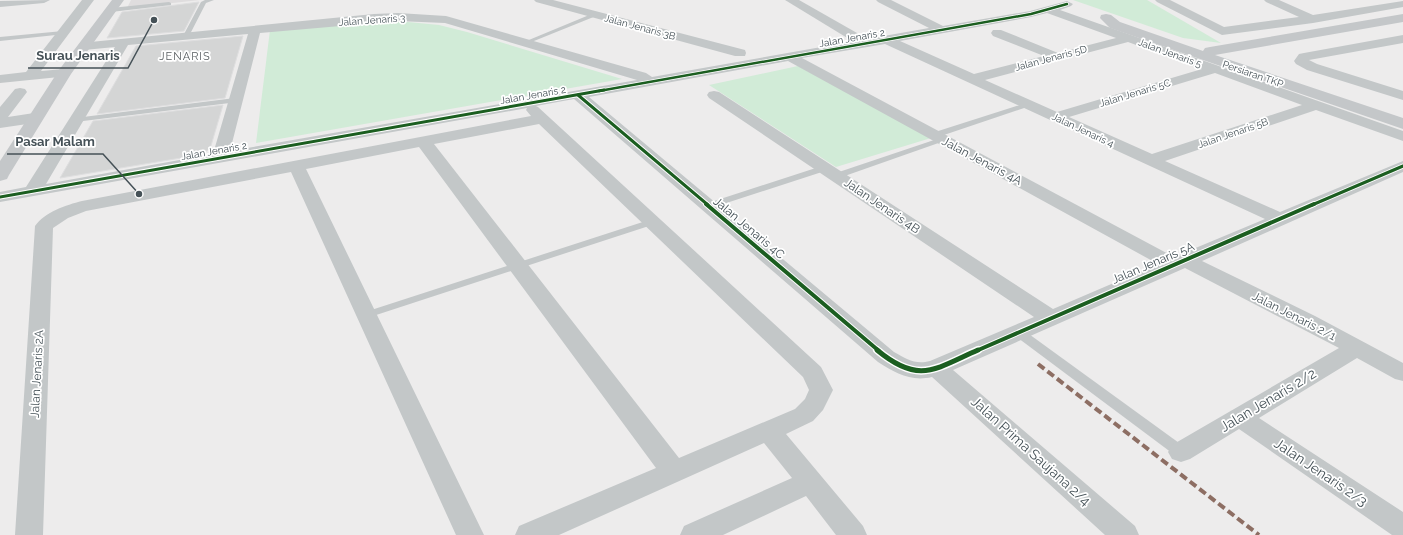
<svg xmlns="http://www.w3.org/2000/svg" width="1403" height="535" font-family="Raleway,sans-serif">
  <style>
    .education { fill: #dfddde }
    .green { fill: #d1ebd7 }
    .building { fill: #d4d5d5; stroke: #dededf }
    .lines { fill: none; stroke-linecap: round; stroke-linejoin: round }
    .lane { fill: #c3c7c8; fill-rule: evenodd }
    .street { fill: #c3c7c8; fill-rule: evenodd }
    .secondary { fill: #c4c7c9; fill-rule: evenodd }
    .quiet { stroke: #8d6e63; stroke-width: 4; stroke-dasharray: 8 4; stroke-linecap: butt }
    .cycleway-far3-casing { stroke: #fff; stroke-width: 4 }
    .cycleway-far2-casing { stroke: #fff; stroke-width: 5 }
    .cycleway-far1-casing { stroke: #fff; stroke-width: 6 }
    .cycleway-casing { stroke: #fff; stroke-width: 8 }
    .cycleway-far3 { stroke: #1b5e20; stroke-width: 2.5 }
    .cycleway-far2 { stroke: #1b5e20; stroke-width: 3 }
    .cycleway-far1 { stroke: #1b5e20; stroke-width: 4 }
    .cycleway { stroke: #1b5e20; stroke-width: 5 }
    .labels { text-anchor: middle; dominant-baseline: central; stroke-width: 3.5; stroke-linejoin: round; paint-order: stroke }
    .far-street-label { font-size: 10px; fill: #455157; stroke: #fff }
    .far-neighbourhood-label { font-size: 11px; letter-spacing: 1px; fill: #585d60; stroke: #fff }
    .street-label { font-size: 12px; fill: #455157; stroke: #fff }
    .near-street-label { font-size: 14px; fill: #455157; stroke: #fff }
    .leader { fill: none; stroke: #455157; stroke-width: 1.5 }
    .callout-dot { fill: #455157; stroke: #fff; stroke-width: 1.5 }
    .callout-label { font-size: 13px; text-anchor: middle; font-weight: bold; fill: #455157; stroke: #fff; stroke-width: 3.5; stroke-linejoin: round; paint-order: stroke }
  </style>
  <rect width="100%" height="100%" fill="#edecec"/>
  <path class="education" d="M131 0H200L127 8Z"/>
  <g class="green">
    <path d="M1073 0H1147L1221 43 1183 38Z"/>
    <path d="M374 21 408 22 439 25 467 32 622 79 256 143 270 30Z"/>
    <path d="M798 66 931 138 836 167 709 85Z"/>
  </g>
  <g class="building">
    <path d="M199 2 184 31 107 38 122 12Z"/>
    <path d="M243 36 225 98 97 114 136 46Z"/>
    <path d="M223 105 210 149 199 155 60 178 93 121Z"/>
  </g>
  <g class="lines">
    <g class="lane">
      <path d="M205 0H214L206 3 189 36 184 37 183 36 201 2Z"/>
      <path d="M169 2 171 3V5L111 12 108 10 111 8Z"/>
      <path d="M594 13 597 15 596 16 529 43 524 42Z"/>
      <path d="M63 31 65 32V34L0 41V37Z"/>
      <path d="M235 98H238V102L75 122 71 120 75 118Z"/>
      <path d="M1026 103H1032L1033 105 938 137H932L931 135 932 133Z"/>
      <path d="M940 138H946L947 140 839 178 836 179 832 176 833 174Z"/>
      <path d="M825 165 828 166 829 168 828 170 711 208 708 209 704 206 705 204Z"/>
      <path d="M652 219 655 220 657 222 655 224 370 317 366 318 361 315 362 313Z"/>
      <path d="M1018 328 1022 329 1186 448 1188 452 1186 456 1181 457 1176 456 1014 335 1012 332 1014 329Z"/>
    </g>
    <g class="street">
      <path d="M50 0 44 3 0 7V1Z"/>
      <path d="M82 0H94L41 71 64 69 69 70 71 73 69 76 0 83V75L26 72Z"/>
      <path d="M534 0H553L745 50 746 53 745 56H735L536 2Z"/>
      <path d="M785 0H799L857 33 859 36 857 39H849Z"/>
      <path d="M876 0H891L943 26 1030 11 1067 1 1073 4 1071 6 1060 10 1403 131V141L1316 110 1165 161 1280 212 1403 161V172L1202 261 1315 316 1403 363V381L1395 379 1357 358 1259 418 1403 512V535H1392L1239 429 1190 459 1181 462 1172 459 1168 452 1172 445 1339 348 1185 268 953 370 1135 526 1139 535H1105L932 377C911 382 895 373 878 362L574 99 536 106 538 107 821 367 833 390 823 410 813 421 786 434 863 526 867 535H836L806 496 723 535H680L684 526 792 478 764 443 559 535H515L519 526 656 468 419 147 306 169 484 535H456L291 172 86 211 68 218 53 228 43 535H15L35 226C45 212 66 205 82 201L531 116 526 110 527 108 0 202V192L26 187 115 47 84 50 80 49 78 46 80 43 374 14 398 13 446 16 646 73 652 77 929 28 878 2ZM1047 13 1116 38 1058 53 1001 30H993L991 33 993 36 1044 56 974 74 900 41 1031 17ZM398 21 445 23 637 80 230 151 260 33ZM248 34 213 154 46 184 128 45ZM1128 42 1202 69 1057 112 985 80ZM885 44 1265 219 1174 257 802 58ZM788 61 1158 264 1053 309 719 92 714 91 709 92 707 95 709 98 1034 317 930 361C915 365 907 359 894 352L589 97ZM1215 73 1302 105 1152 154 1069 117ZM539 124 803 377 809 390 805 399 795 409 679 458 434 144Z"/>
      <path d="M1155 0H1170L1224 27 1299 17 1266 2 1264 0H1279L1313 15 1403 1V7L1313 23 1222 35 1157 2Z"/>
      <path d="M1403 35V43L1309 60 1317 64 1403 91V100L1307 70 1296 64 1294 61 1299 54 1304 53Z"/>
      <path d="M20 88 25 89 27 92 8 117 34 113 39 115 42 118 39 121 34 123 0 128V107L15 89Z"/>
    </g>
    <g class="secondary">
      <path d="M112 0H124L71 74 9 175 7 179 0 181V161L59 70Z"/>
      <path d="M1106 14 1111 15 1120 22 1203 51 1205 48 1210 47 1403 14V22L1215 55 1403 118V129L1110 28 1100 18 1101 15Z"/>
    </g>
    <path class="quiet" d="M1038 364 1259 535"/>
    <g class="cycleway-far3-casing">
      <path id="cycleway-far3" d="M599 91 1031 14 1067 4"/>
    </g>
    <g class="cycleway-far2-casing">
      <g id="cycleway-far2">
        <path d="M578 95 708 205"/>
        <path d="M0 197 604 90"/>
        <path d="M1312 205 1403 166"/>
      </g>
    </g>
    <g class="cycleway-far1-casing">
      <g id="cycleway-far1">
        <path d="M706 204 879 351"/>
        <path d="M976 351 1314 204"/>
      </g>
    </g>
    <g class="cycleway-casing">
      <path id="cycleway" d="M877 350C919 385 935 369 978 350"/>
    </g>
    <use href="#cycleway-far3" class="cycleway-far3"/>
    <use href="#cycleway-far2" class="cycleway-far2"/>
    <use href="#cycleway-far1" class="cycleway-far1"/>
    <use href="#cycleway" class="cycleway"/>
  </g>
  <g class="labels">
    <g class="far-street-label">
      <text transform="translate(372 20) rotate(-4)">Jalan Jenaris 3</text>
      <text transform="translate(640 27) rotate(15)">Jalan Jenaris 3B</text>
      <text transform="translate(852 38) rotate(-10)">Jalan Jenaris 2</text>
      <text transform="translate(1170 53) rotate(20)">Jalan Jenaris 5</text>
      <text transform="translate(1051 58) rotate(-15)">Jalan Jenaris 5D</text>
      <text transform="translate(1253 74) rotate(19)">Persiaran TKP</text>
      <text transform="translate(1135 93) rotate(-17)">Jalan Jenaris 5C</text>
      <text transform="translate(533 95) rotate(-10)">Jalan Jenaris 2</text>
      <text transform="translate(1083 130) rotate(25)">Jalan Jenaris 4</text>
      <text transform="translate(1233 133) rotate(-19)">Jalan Jenaris 5B</text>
      <text transform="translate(214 151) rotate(-10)">Jalan Jenaris 2</text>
    </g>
    <g class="far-neighbourhood-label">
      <text x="185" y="56">JENARIS</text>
    </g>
    <g class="street-label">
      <text transform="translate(982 161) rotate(28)">Jalan Jenaris 4A</text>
      <text transform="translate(882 206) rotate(34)">Jalan Jenaris 4B</text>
      <text transform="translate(749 228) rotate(40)">Jalan Jenaris 4C</text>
      <text transform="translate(1153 263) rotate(-23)">Jalan Jenaris 5A</text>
      <text transform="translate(1294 316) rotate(27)">Jalan Jenaris 2/1</text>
      <text transform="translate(37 374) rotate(-87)">Jalan Jenaris 2A</text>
    </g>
    <g class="near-street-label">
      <text transform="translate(1268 400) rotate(-31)">Jalan Jenaris 2/2</text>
      <text transform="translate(1031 451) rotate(42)">Jalan Prima Saujana 2/4</text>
      <text transform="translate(1321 472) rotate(34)">Jalan Jenaris 2/3</text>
    </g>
  </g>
  <path class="leader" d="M154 20L128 68H28M139 194L103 154H7"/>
  <g class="callout-dot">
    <circle cx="154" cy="20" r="4"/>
    <circle cx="139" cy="194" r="4"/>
  </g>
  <g class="callout-label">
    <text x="78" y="60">Surau Jenaris</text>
    <text x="55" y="146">Pasar Malam</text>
  </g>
</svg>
